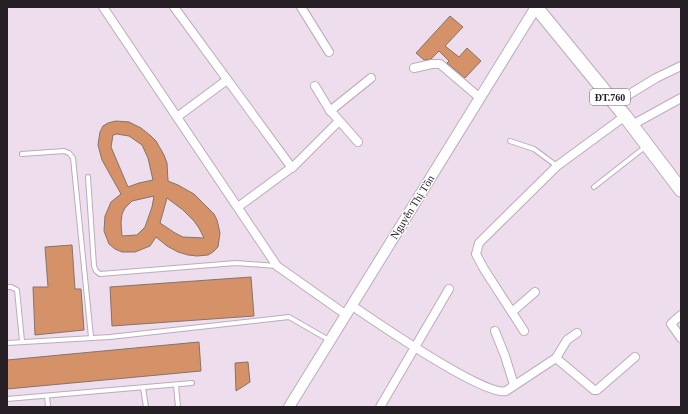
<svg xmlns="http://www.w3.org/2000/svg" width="688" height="414" font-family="Georgia,serif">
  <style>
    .building { fill: #d59269; stroke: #857368; fill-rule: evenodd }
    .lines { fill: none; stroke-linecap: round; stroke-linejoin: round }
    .service-casing { stroke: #bbacbb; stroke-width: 6 }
    .minor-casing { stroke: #bbacbb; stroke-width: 10 }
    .tertiary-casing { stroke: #bbacbb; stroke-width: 12 }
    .primary-casing { stroke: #bbacbb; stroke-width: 15 }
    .service { stroke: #fff; stroke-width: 4 }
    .minor { stroke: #fff; stroke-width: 8 }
    .tertiary { stroke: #fff; stroke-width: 10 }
    .primary { stroke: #fff; stroke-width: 13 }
    .labels { text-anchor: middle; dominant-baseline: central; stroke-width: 3; stroke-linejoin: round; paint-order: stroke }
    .shield { fill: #fff; stroke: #676367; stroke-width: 1 }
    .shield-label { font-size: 10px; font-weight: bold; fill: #262026 }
    .street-label { font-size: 11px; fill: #262026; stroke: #fff }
  </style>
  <rect width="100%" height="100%" fill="#eedded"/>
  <g class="building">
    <path d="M450 16 463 27 445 46 459 57 467 48 481 61 465 78 447 63 449 61 439 51 431 59 424 60 416 53Z"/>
    <path d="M116 121 129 122 141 128 151 136 156 141 164 155 167 163 168 181 178 185 194 194 214 214 217 220 220 233 218 247 213 252 208 255 197 256 188 255 178 252 167 246 156 237 150 246 135 252H122L115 249 109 244 104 231 105 216 111 202 121 194 102 160 98 145 100 132 103 126 108 123ZM117 134 129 136 142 145 148 158 153 180 139 183 128 187 111 147 113 135ZM154 196 152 207 145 227 137 235 122 236 121 223 122 214 125 208 132 201ZM167 198 183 210 194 221 199 228 204 238 183 237 175 233 160 223Z"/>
    <path d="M72 245 75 289H81L84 330 35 335 33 287H48L45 247Z"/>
    <path d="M251 277 254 316 112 326 110 287Z"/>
    <path d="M199 342 201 371 7 389V360Z"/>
    <path d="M248 362 250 382 236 391 235 363Z"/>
  </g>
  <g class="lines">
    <g class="service-casing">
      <g id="service">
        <path d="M510 141 534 149 557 166"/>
        <path d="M22 154 64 151 69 153 73 158 91 337"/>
        <path d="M88 177 94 266 96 271 100 274 236 263 277 266"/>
        <path d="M594 187 645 147"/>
        <path d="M7 287H11L17 290 22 341"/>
        <path d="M7 343 110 337 289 317 329 340"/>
        <path d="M176 385 178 407"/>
        <path d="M143 388 146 407"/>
        <path d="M47 396 48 407"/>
        <path d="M7 399 192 383"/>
      </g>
    </g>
    <g class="minor-casing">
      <g id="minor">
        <path d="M103 7 277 266 345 314"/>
        <path d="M174 7 292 168"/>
        <path d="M301 7 329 52"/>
        <path d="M414 68 432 64H440L480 98"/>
        <path d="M315 86 329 109 358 142"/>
        <path d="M615 103 656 78 681 66"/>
        <path d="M330 111 371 78"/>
        <path d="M177 117 227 80"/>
        <path d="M632 125 681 98"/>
        <path d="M238 207 295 165 339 121"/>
        <path d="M351 305C373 320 486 398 506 391L556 358 594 390H597L635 357"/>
        <path d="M512 312 535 292"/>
        <path d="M681 315 674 321 671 324 681 338"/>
        <path d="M495 331 505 356 514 385"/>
        <path d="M524 331 484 269 476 254 479 243 557 166 625 116"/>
        <path d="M556 358 567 340 577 333"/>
        <path d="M380 407 449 289"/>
      </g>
    </g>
    <g class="tertiary-casing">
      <path id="tertiary" d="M289 407 536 7"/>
    </g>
    <g class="primary-casing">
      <path id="primary" d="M536 7 625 116 681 190"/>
    </g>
    <use href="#service" class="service"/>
    <use href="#minor" class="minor"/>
    <use href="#tertiary" class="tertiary"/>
    <use href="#primary" class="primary"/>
  </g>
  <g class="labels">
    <rect class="shield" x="590" y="89" width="40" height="16" rx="3"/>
    <g class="shield-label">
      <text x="610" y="97">ĐT.760</text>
    </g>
    <g class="street-label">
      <text transform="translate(412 207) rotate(-58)">Nguyễn Thị Tồn</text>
    </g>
  </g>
  <rect width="688" height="414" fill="none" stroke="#262026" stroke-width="16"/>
</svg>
